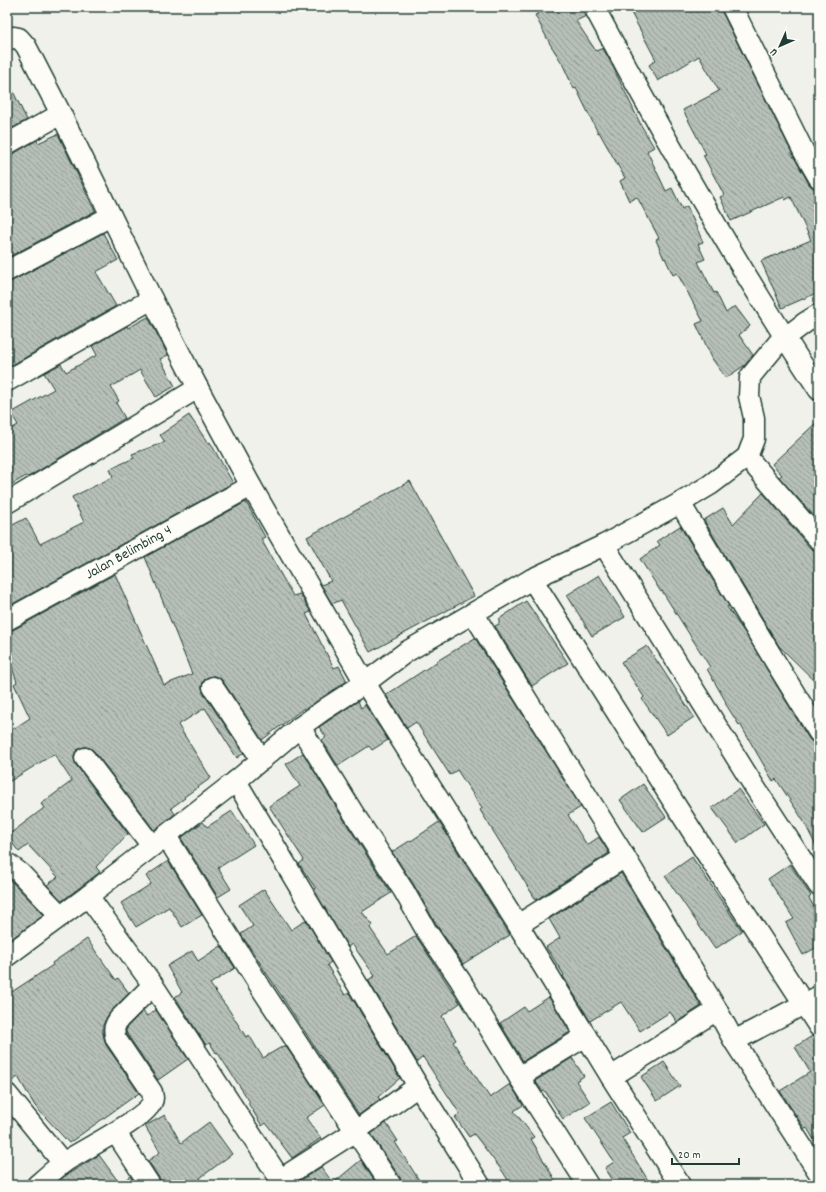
<svg xmlns="http://www.w3.org/2000/svg" width="826" height="1192" font-family="Dekko,sans-serif">
  <style>
    .building { fill: url(#building-back-hatch); stroke: #1f3d34 }
    .lines { fill: none; stroke-linecap: round; stroke-linejoin: round }
    .minor-casing { stroke: #1f3d34; stroke-width: 23 }
    .minor { stroke: #fdfcf7; stroke-width: 20 }
    .labels { text-anchor: middle; dominant-baseline: central; stroke-width: 3.5; stroke-linejoin: round; paint-order: stroke }
    .street-label { font-size: 15px; fill: #1f3d34; stroke: #fdfcf7 }
  </style>
  <defs>
    <pattern id="building-back-hatch" width="6" height="6" patternUnits="userSpaceOnUse"><rect width="6" height="6" fill="#b6bfb8"/><path d="M-1 5l2 2M0 0l6 6M5-1l2 2" fill="none" stroke="#939c96"/></pattern>
  </defs>
  <rect width="100%" height="100%" fill="#f0f1eb"/>
  <filter id="ink" filterUnits="userSpaceOnUse"><feTurbulence type="fractalNoise" baseFrequency=".025" numOctaves="2"/><feDisplacementMap in="SourceGraphic" scale="8" xChannelSelector="R" yChannelSelector="G"/><feConvolveMatrix kernelMatrix="1 2 1 2 8 2 1 2 1" color-interpolation-filters="sRGB"/></filter>
  <g filter="url(#ink)">
    <g class="building">
      <path d="M534 7H583L586 16 576 21 596 51 603 48 611 63 641 125 654 147 647 151 666 191 672 188 682 209 687 206 703 242 698 244 705 259 698 262 714 293 716 292 726 313 735 306 750 326 739 335 753 355 745 365 726 378 713 360 696 324 703 321 677 273 673 275 665 258 664 259 656 240 659 238 637 197 629 201 620 181 625 178 599 132 598 133 576 88 574 89 562 63 550 44 535 15 538 14Z"/>
      <path d="M628 7H721L722 12 794 157 809 184 814 188 819 189V292L782 308 761 261 811 240 791 197 785 200 784 197 731 221 720 197 724 195 703 155 706 154 683 110 719 91 699 56 658 81 649 65 656 60Z"/>
      <path d="M7 79 27 120 7 131Z"/>
      <path d="M58 134 95 211 7 258V155L13 154 37 140 38 143Z"/>
      <path d="M103 233 118 260 96 272 116 306 80 326 7 368V282L12 281Z"/>
      <path d="M148 317 168 355 160 359 175 386 156 397 140 370 111 387 119 401 116 403 125 418 30 476 27 477 26 476 7 487V431L18 425 11 413 54 389 44 373 61 364 66 372 97 355 92 346 127 326 128 328Z"/>
      <path d="M189 415 208 443 210 442 233 483 7 607V528L26 518 40 544 84 522 72 497 113 477 110 469 134 458 132 454 165 442 160 435Z"/>
      <path d="M819 420V522L779 477 782 475 772 464Z"/>
      <path d="M410 481 474 596 370 652 341 600 332 604 321 585 331 581 307 537Z"/>
      <path d="M763 493 810 548 815 551H819V685L779 646 704 520 723 508 733 524Z"/>
      <path d="M246 502 265 537 261 539 293 596 300 594 311 612 306 614 334 668 339 666 347 681 304 710V708L262 740 222 680 218 677 213 676 206 678 203 682 202 687 203 693 244 753 237 758 205 708 178 725 211 778 184 797 185 798 171 808 175 814 154 830 94 751 90 748 84 747 78 749 75 753 74 759 76 765 128 834 96 867 100 872 62 901 47 885 58 877 28 845 19 852 7 836 44 808 41 804 72 781 54 754 7 783V733L30 718 14 684 17 682 7 653V631L13 630 115 574 164 685 192 674 145 557Z"/>
      <path d="M680 526 729 606 727 607 747 636 809 739 813 743 819 746V852L803 820 776 779 773 781 740 724 739 725 725 703 726 702 707 669 710 667 662 591 661 592 640 559 660 545 657 541Z"/>
      <path d="M599 575 625 617 592 636 567 595Z"/>
      <path d="M526 601 568 663 532 686 495 626 499 624V619Z"/>
      <path d="M475 638 581 807 568 815 587 845 599 837 609 853 536 900 480 810 482 808 457 770 450 775 416 722 407 728 386 695 438 661H437Z"/>
      <path d="M647 646 694 717 667 735 642 699 644 697 621 662Z"/>
      <path d="M358 701 361 708 365 705 388 740 372 750 369 746 338 766 322 740 326 737 319 727Z"/>
      <path d="M303 753 344 820 391 893 362 912 373 925 370 928 388 954 416 936 460 1003 442 1016 456 1040 453 1042 490 1098 510 1084 523 1105 514 1111 534 1137 531 1139 558 1185H511L503 1172 474 1134 469 1137 455 1117 460 1114 423 1057 417 1062 368 980 375 976 352 944 348 947 314 890 316 889 299 864 304 860 269 806 300 786 286 764Z"/>
      <path d="M643 784 666 817 643 832 620 800Z"/>
      <path d="M738 789 764 824 738 843 712 808Z"/>
      <path d="M232 811 254 845 218 868 231 889 218 897 181 838 203 822 207 827Z"/>
      <path d="M439 822 510 935 463 964 436 924 414 885 392 852 411 840V841Z"/>
      <path d="M692 857 742 931 715 949 665 876Z"/>
      <path d="M168 861 202 915 182 927 169 907 136 927 121 903 151 884 146 876Z"/>
      <path d="M790 864 811 896 809 898 819 916V946L803 955 786 923 794 919 768 879Z"/>
      <path d="M621 873 701 1006 677 1022 670 1012 640 1031 621 1002 590 1021 563 976 564 975 546 947 560 938 549 919Z"/>
      <path d="M7 878 12 882 44 915 7 942Z"/>
      <path d="M264 889 291 930 306 920 331 962 327 965 345 995 349 993 400 1078 378 1097 380 1099 359 1115 241 934 253 926 239 905Z"/>
      <path d="M87 939 116 980 118 978 129 993 108 1015 103 1025V1034L106 1045 139 1093 69 1143 35 1106 18 1077 9 1083H7V995L53 965 52 963Z"/>
      <path d="M221 946 235 968 210 984 229 1010 246 1037 249 1035 263 1058 285 1045 325 1105 306 1118 321 1138 292 1158 266 1123 262 1126 248 1103 250 1102 217 1052 216 1053 210 1043 206 1045 175 997 182 992 167 966 192 951 198 961Z"/>
      <path d="M549 997 570 1032 523 1061 500 1023 524 1007 527 1011Z"/>
      <path d="M156 1010 188 1059 158 1080 127 1034 126 1031 128 1026 143 1011 147 1016Z"/>
      <path d="M812 1036 819 1045V1148L807 1128 805 1129 780 1091 810 1072 795 1047Z"/>
      <path d="M572 1058 584 1076 576 1081 590 1102 563 1119 545 1091 543 1092 535 1081Z"/>
      <path d="M664 1062 680 1086 657 1101 641 1077Z"/>
      <path d="M611 1102 630 1133 622 1138 651 1185H616L605 1168 614 1162 585 1118Z"/>
      <path d="M165 1115 181 1143 209 1122 232 1154 200 1178 204 1185H161L160 1179 148 1161 160 1152 145 1126Z"/>
      <path d="M386 1123 398 1141 395 1142 422 1185H402L401 1179 371 1134Z"/>
      <path d="M99 1155 120 1184 130 1176 136 1185H54L65 1176Z"/>
      <path d="M361 1160 377 1185H295V1184L321 1167 333 1183Z"/>
    </g>
    <g class="lines">
      <g class="minor-casing">
        <g id="minor">
          <path d="M594 7C664 138 737 266 819 390"/>
          <path d="M732 7 804 152 819 178"/>
          <path d="M7 40 14 37 19 38 26 46 61 114 152 299 198 388 251 486 365 683 518 925 611 1077 680 1185"/>
          <path d="M7 144 61 114"/>
          <path d="M7 271 111 216"/>
          <path d="M7 381 152 299"/>
          <path d="M747 457 819 540"/>
          <path d="M7 503 198 388"/>
          <path d="M680 503 773 658 819 733"/>
          <path d="M604 545 754 786 819 886"/>
          <path d="M532 579 704 850 819 1027"/>
          <path d="M473 613 625 857 717 1010 734 1041 819 1173"/>
          <path d="M7 620 251 486"/>
          <path d="M213 687 262 760"/>
          <path d="M300 727 354 814 404 891 426 930 460 980 519 1077 588 1185"/>
          <path d="M85 758 152 846"/>
          <path d="M236 781 418 1086 480 1185"/>
          <path d="M166 836 263 991 391 1185"/>
          <path d="M7 863 20 873 61 916"/>
          <path d="M88 896 153 985 284 1185"/>
          <path d="M518 925 625 857"/>
          <path d="M7 956 88 896 236 781 300 727 325 709 365 683 406 652 532 579 604 545 680 503 710 485 747 457 754 439V418L749 396 750 377 778 343 806 322 819 314"/>
          <path d="M734 1041 819 996"/>
          <path d="M519 1077 586 1036"/>
          <path d="M611 1077 717 1010"/>
          <path d="M7 1094 63 1163"/>
          <path d="M116 1133 150 1185"/>
          <path d="M281 1179 356 1131 418 1086"/>
          <path d="M37 1185C45 1178 54 1170 63 1163 78 1152 153 1116 153 1098 153 1097 152 1093 152 1092L116 1039C113 1030 114 1026 119 1019L153 985"/>
        </g>
      </g>
      <use href="#minor" class="minor"/>
    </g>
  </g>
  <g class="labels">
    <g class="street-label">
      <text transform="translate(129 553) rotate(-29)">Jalan Belimbing 4</text>
    </g>
  </g>
  <rect width="826" height="1192" fill="none" stroke="#fdfcf7" stroke-width="24"/>
  <rect x="12" y="12" width="802" height="1168" fill="none" stroke="#1f3d34" stroke-width="1.5" filter="url(#ink)"/>
  <g transform="translate(780 46) rotate(225)" stroke="#fdfcf7" stroke-width="3" paint-order="stroke">
  <path d="M0-3L7 15L0 10L-7 15Z" fill="#1f3d34"/>
  <text y="-6" font-size="11" font-weight="bold" text-anchor="middle" fill="#1f3d34">U</text>
  </g>
  <path d="M672 1158v6h67v-6" fill="none" stroke="#1f3d34" stroke-width="2"/>
  <text x="678" y="1158" font-size="12" fill="#1f3d34" stroke="#fdfcf7" stroke-width="3" paint-order="stroke">20 m</text>
</svg>
